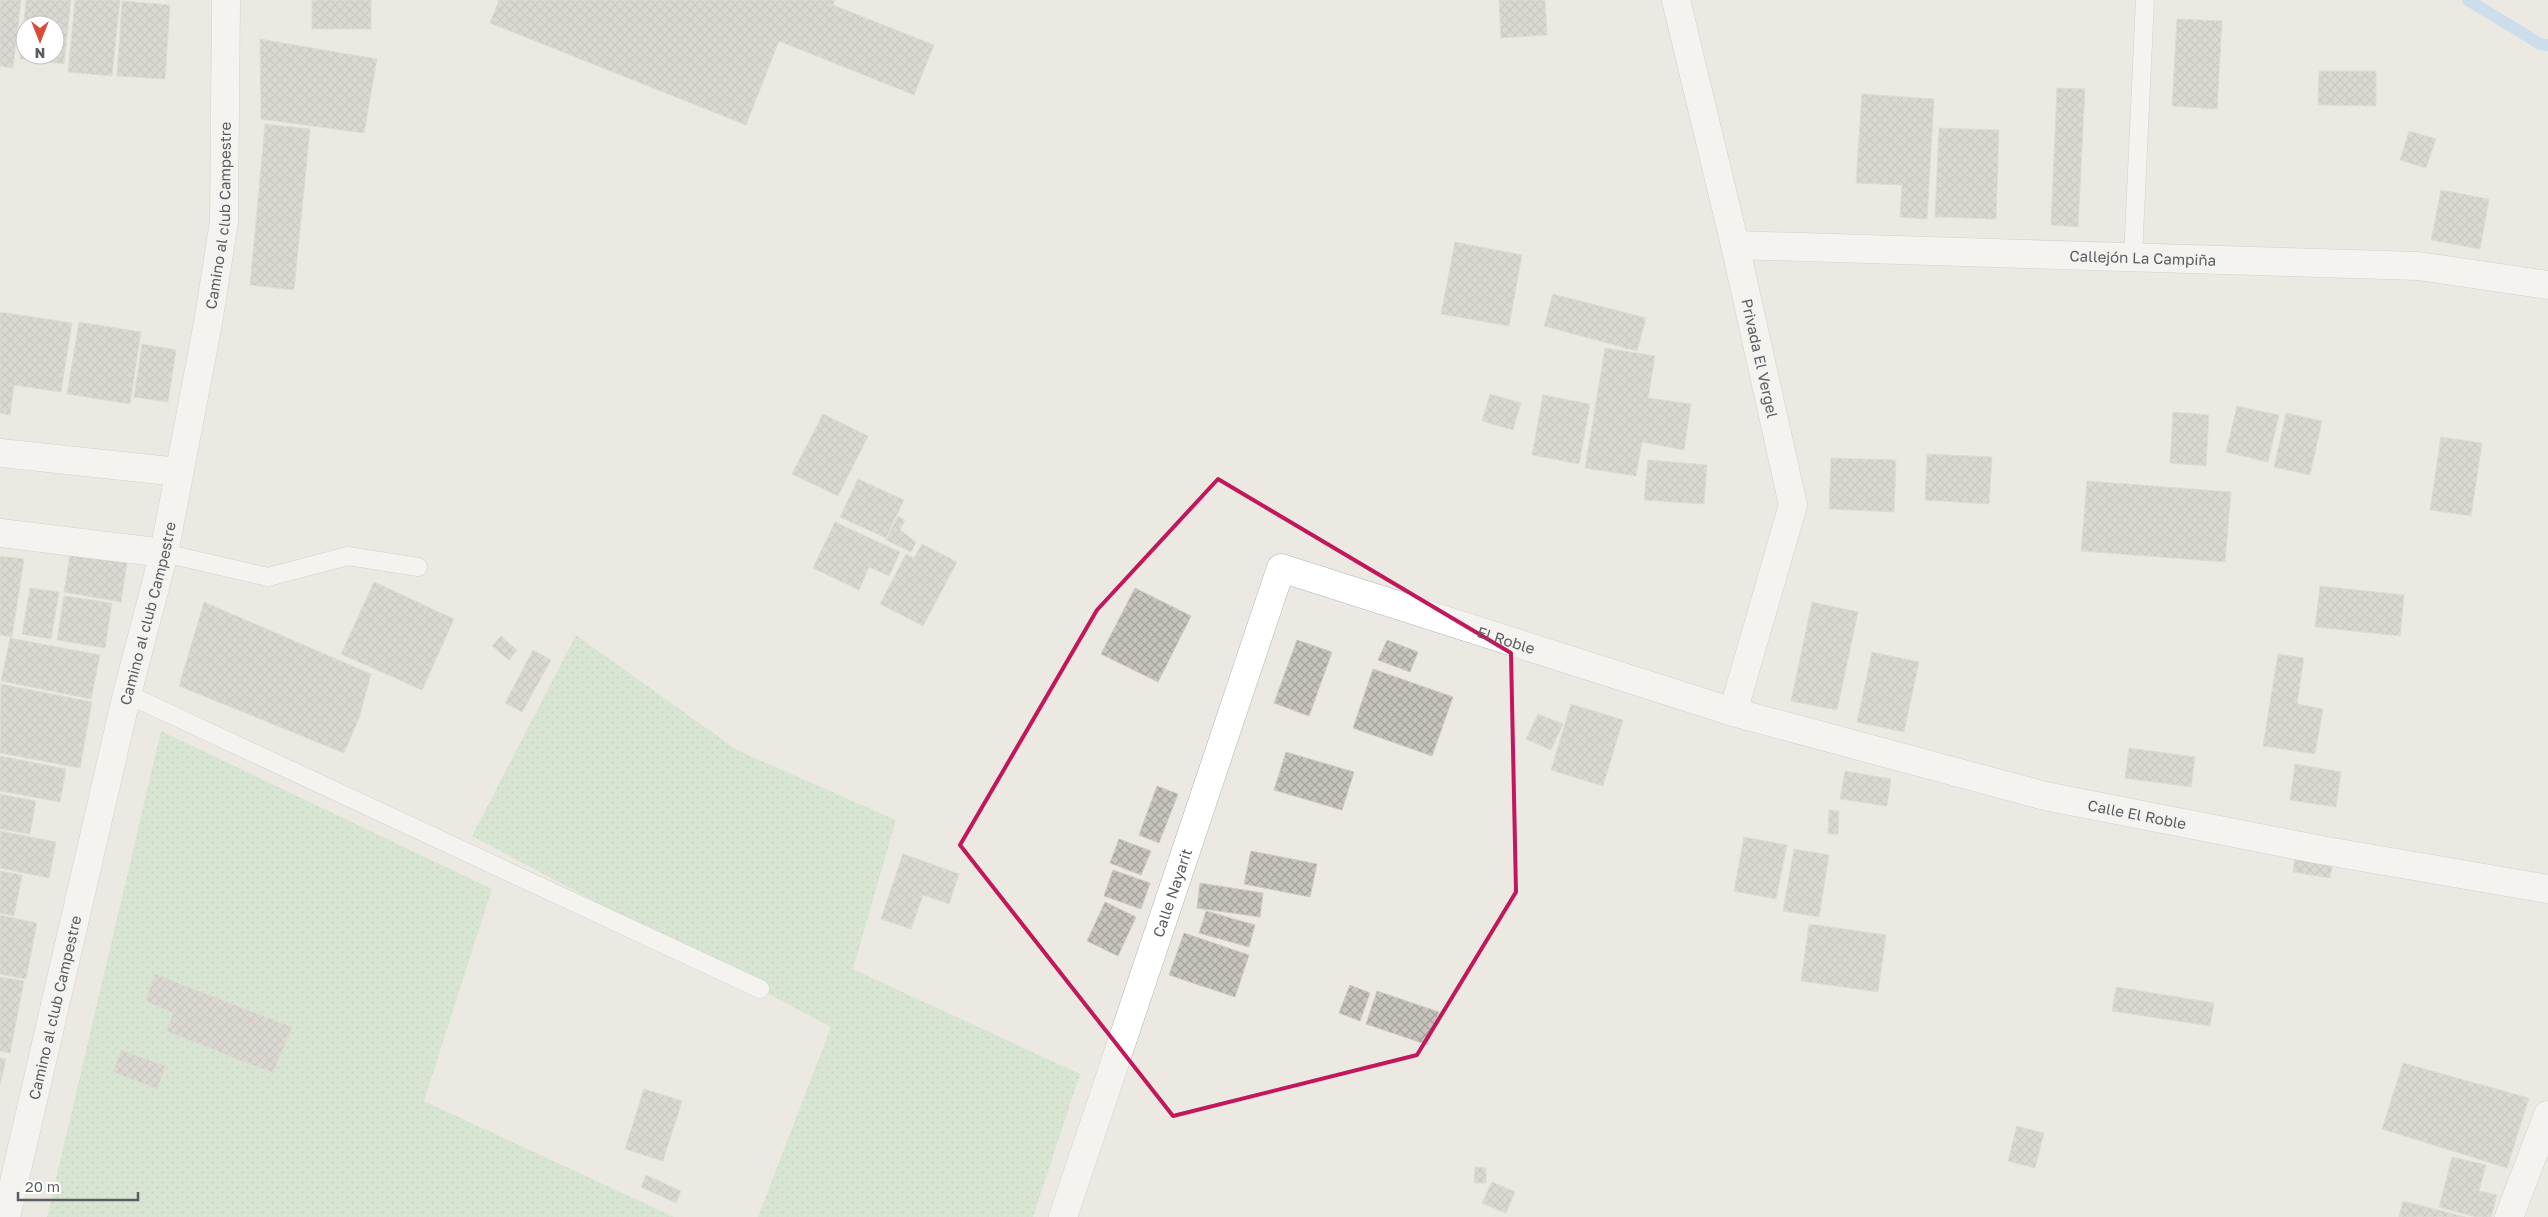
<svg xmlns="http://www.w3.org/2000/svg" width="2548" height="1217" font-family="'Golos Text',sans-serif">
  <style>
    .grass { fill: url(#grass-dots) }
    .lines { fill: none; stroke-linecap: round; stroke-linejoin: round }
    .stream { stroke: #a6d1f7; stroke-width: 12 }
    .building { fill: url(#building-cross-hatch); stroke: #cfcbc0; fill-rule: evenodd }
    .lane-casing { stroke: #b2b4b8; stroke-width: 19 }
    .street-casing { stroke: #b2b4b8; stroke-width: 29 }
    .secondary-casing { stroke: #b3b6bb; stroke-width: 29 }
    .lane { stroke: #fff; stroke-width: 18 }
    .street { stroke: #fff; stroke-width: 28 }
    .secondary { stroke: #fff; stroke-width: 28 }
    .marked { fill: none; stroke: #c2185b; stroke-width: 4; stroke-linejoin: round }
    .labels { text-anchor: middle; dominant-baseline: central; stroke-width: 4; stroke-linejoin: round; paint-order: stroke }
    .street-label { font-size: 15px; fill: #5a5d61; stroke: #fff }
  </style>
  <defs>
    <pattern id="grass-dots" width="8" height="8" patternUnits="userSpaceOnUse" patternTransform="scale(1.25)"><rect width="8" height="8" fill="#c0e1c1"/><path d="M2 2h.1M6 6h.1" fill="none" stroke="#9fbaa0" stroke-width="1.8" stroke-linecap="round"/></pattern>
    <pattern id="building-cross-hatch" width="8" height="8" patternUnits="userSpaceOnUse" patternTransform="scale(1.25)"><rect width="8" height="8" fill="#c7c4be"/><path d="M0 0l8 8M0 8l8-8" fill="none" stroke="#a5a29e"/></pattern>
  </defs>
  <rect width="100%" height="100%" fill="#ebe9e1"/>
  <g class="grass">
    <path d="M576 635 737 750 896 820 853 969 1080 1074 1033 1217H758L831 1027 472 836Z"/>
    <path d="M161 731 492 889 424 1101 674 1217H47Z"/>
  </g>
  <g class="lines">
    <path class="stream" d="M2468 0 2540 44 2548 45"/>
  </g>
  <g class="building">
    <path d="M0 0H21L13 68 0 66Z"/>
    <path d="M26 0H71L64 64 20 59ZM25 25H55V55H25Z"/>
    <path d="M75 0H120L112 76 68 72Z"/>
    <rect x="312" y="0" width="59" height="29"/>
    <path d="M499 0H835L833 5 934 45 914 95 779 41 746 125 490 23Z"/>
    <path d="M1499 0H1545L1547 35 1501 38Z"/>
    <path d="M122 1 170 5 165 79 117 76Z"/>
    <path d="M2177 19 2222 21 2217 109 2172 106Z"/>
    <path d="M260 39 377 59 364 133 261 119Z"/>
    <path d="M2319 71H2376V106L2318 105Z"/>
    <path d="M2057 88 2085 89 2078 227 2051 225Z"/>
    <path d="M1862 94 1934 99 1927 219 1900 217 1902 185 1856 183Z"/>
    <path d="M265 124 310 129 294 290 250 285Z"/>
    <path d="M1939 128 1999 130 1996 219 1935 217Z"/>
    <path d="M2409 131 2436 139 2426 168 2400 160Z"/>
    <path d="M2441 190 2489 199 2480 249 2431 240Z"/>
    <path d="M1455 242 1522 255 1509 326 1441 314Z"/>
    <path d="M1553 294 1646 318 1637 351 1544 326Z"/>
    <path d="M0 312 72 323 61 392 14 385 10 415 0 413Z"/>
    <path d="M79 322 141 332 130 404 67 394Z"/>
    <path d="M142 344 176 350 168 402 134 397Z"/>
    <path d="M1605 348 1655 356 1648 398 1691 404 1684 450 1642 442 1636 476 1585 468Z"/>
    <path d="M1490 394 1521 403 1513 430 1482 421Z"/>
    <path d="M1543 395 1590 404 1579 464 1532 455Z"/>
    <path d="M2237 406 2279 415 2268 462 2226 452Z"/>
    <path d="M2173 412 2209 415 2206 466 2170 463Z"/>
    <path d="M2286 413 2322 421 2310 475 2274 467Z"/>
    <path d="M823 414 868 436 838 496 792 474Z"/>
    <path d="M2441 437 2482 443 2471 516 2430 510Z"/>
    <path d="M1927 454 1992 457 1989 504 1925 500Z"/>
    <path d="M1831 458 1896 460 1894 512 1829 509Z"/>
    <path d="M1648 460 1707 465 1704 504 1644 500Z"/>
    <path d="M858 479 904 500 886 538 840 517Z"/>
    <path d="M2087 481 2231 492 2225 562 2081 551Z"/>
    <path d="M898 516 905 520 900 530 916 542 911 552 886 540Z"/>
    <path d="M835 522 900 552 889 576 869 567 859 590 813 568Z"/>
    <path d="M922 544 957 562 923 626 880 604 906 554 914 558Z"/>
    <path d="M70 554 127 563 121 602 64 592Z"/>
    <path d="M0 556 24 559 12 637 0 635Z"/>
    <path d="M374 582 454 619 422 690 341 654Z"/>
    <path d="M2320 586 2404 595 2400 636 2315 627Z"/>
    <path d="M30 588 59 592 51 639 22 634Z"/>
    <path d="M1135 588 1191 616 1158 682 1101 654Z"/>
    <path d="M64 596 112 603 105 648 57 640Z"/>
    <path d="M204 602 371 674 359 718 344 753 179 686Z"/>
    <path d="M1812 602 1858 612 1837 710 1791 701Z"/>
    <path d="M501 636 517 650 509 660 492 646Z"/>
    <path d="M10 638 100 655 91 699 1 681Z"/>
    <path d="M1297 640 1332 652 1309 716 1274 703Z"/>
    <path d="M1387 640 1418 652 1410 672 1378 660Z"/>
    <path d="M533 650 551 660 522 712 505 703Z"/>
    <path d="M1872 652 1919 662 1904 732 1857 722Z"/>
    <path d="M2278 654 2304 658 2297 704 2323 709 2315 754 2263 746Z"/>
    <path d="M1373 669 1453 697 1432 756 1353 728Z"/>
    <path d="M1 684 92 702 80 768 0 753Z"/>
    <path d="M1571 704 1623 720 1603 786 1551 770Z"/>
    <path d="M1538 714 1563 724 1551 750 1526 739Z"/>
    <path d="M2129 748 2195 757 2191 787 2125 778Z"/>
    <path d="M1286 752 1354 772 1342 810 1274 790Z"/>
    <path d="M0 756 66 769 60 802 0 791Z"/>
    <path d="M2295 764 2341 772 2336 807 2290 800Z"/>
    <path d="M1845 771 1891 779 1887 806 1840 799Z"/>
    <path d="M1157 786 1178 794 1159 843 1139 835Z"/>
    <path d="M0 794 36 801 30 834 0 829Z"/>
    <path d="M1829 810 1839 811 1838 834H1828Z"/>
    <path d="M0 831 56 842 49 878 0 868Z"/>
    <path d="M1744 837 1787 845 1776 899 1734 891Z"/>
    <path d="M1119 839 1151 851 1141 875 1110 863Z"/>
    <path d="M1794 849 1829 855 1819 917 1783 911Z"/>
    <path d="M1251 851 1317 864 1310 897 1244 884Z"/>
    <path d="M903 854 959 874 949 904 923 895 911 929 881 919Z"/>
    <path d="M2295 856 2333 862 2330 878 2293 872Z"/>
    <path d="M1113 870 1150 883 1141 909 1104 896Z"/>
    <path d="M0 871 22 875 14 916 0 913Z"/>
    <path d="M1200 883 1263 893 1260 917 1197 908Z"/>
    <path d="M1105 902 1136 917 1118 956 1087 941Z"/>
    <path d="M1206 911 1255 925 1249 947 1199 933Z"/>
    <path d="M0 915 37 923 26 979 0 974Z"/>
    <path d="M1809 924 1886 935 1878 992 1801 981Z"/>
    <path d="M1184 933 1249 955 1235 997 1169 975Z"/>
    <path d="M155 974 292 1027 273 1073 166 1031 173 1013 145 1001Z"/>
    <path d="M0 977 24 981 10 1053 0 1051Z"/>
    <path d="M1350 985 1370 993 1360 1021 1339 1013Z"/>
    <path d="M2116 987 2214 1003 2210 1026 2112 1011Z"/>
    <path d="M1377 991 1439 1012 1428 1045 1366 1024Z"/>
    <path d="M121 1050 166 1066 157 1089 113 1072Z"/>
    <path d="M0 1058 6 1059 0 1085Z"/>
    <path d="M2403 1063 2529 1098 2507 1168 2382 1129Z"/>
    <path d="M644 1089 682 1101 663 1161 625 1149Z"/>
    <path d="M2017 1126 2044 1133 2035 1168 2008 1161Z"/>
    <path d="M2452 1157 2486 1165 2479 1191 2497 1195 2491 1217H2476L2439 1207Z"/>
    <path d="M1475 1167 1486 1168V1183H1474Z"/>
    <path d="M646 1175 681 1191 676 1203 641 1187Z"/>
    <path d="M1492 1182 1515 1192 1506 1213 1482 1203Z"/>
    <path d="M2403 1201 2465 1217H2399Z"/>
  </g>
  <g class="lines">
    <g class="lane-casing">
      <g id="lane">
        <path d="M2133 257 2145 0"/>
        <path d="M164 553 268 577 348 556 418 567"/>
        <path d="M127 694 760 989"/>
      </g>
    </g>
    <g class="street-casing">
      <g id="street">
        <path id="s1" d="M1676 0 1735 245 1793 505 1733 712"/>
        <path id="s2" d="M1735 245 2418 266 2548 285"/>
        <path d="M0 453 179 472"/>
        <path d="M0 533 164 553"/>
        <path id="s3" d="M1063 1217 1281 568 1733 712 2045 796 2321 850 2548 889"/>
        <path d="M2509 1217 2548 1115"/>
      </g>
    </g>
    <g class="secondary-casing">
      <g id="secondary">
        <path id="s4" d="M6 1217 127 694 164 553 208 323 224 222 226 0"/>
      </g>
    </g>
    <use href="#lane" class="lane"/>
    <use href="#street" class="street"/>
    <use href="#secondary" class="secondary"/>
  </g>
  <path d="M0 0H2548V1217H0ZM1218 479 1511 653 1516 892 1417 1055 1173 1116 960 845 1097 610Z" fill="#ebe9e1" fill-opacity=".55" fill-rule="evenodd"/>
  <path class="marked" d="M1218 479 1511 653 1516 892 1417 1055 1173 1116 960 845 1097 610Z"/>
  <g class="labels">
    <g class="street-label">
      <text stroke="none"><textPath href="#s4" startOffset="1025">Camino al club Campestre</textPath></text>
      <text stroke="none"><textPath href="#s2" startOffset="408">Callejón La Campiña</textPath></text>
      <text stroke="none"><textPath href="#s1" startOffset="368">Privada El Vergel</textPath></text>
      <text stroke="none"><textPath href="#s4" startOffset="620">Camino al club Campestre</textPath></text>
      <text stroke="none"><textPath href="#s3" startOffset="921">El Roble</textPath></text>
      <text stroke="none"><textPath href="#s3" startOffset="1576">Calle El Roble</textPath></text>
      <text stroke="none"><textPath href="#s3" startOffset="342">Calle Nayarit</textPath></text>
      <text stroke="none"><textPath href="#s4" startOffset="215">Camino al club Campestre</textPath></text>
    </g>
  </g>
  <g transform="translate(40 40) rotate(180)"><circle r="24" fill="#ffffff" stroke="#bdbec0"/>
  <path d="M0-4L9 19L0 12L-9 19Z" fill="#d84b3a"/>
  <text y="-8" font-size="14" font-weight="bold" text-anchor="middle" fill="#5a5d61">N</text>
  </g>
  <path d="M18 1192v8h120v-8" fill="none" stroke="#5a5d61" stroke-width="2.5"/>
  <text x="25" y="1192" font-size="15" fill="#5a5d61" stroke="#ffffff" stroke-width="4" paint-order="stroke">20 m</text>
</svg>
